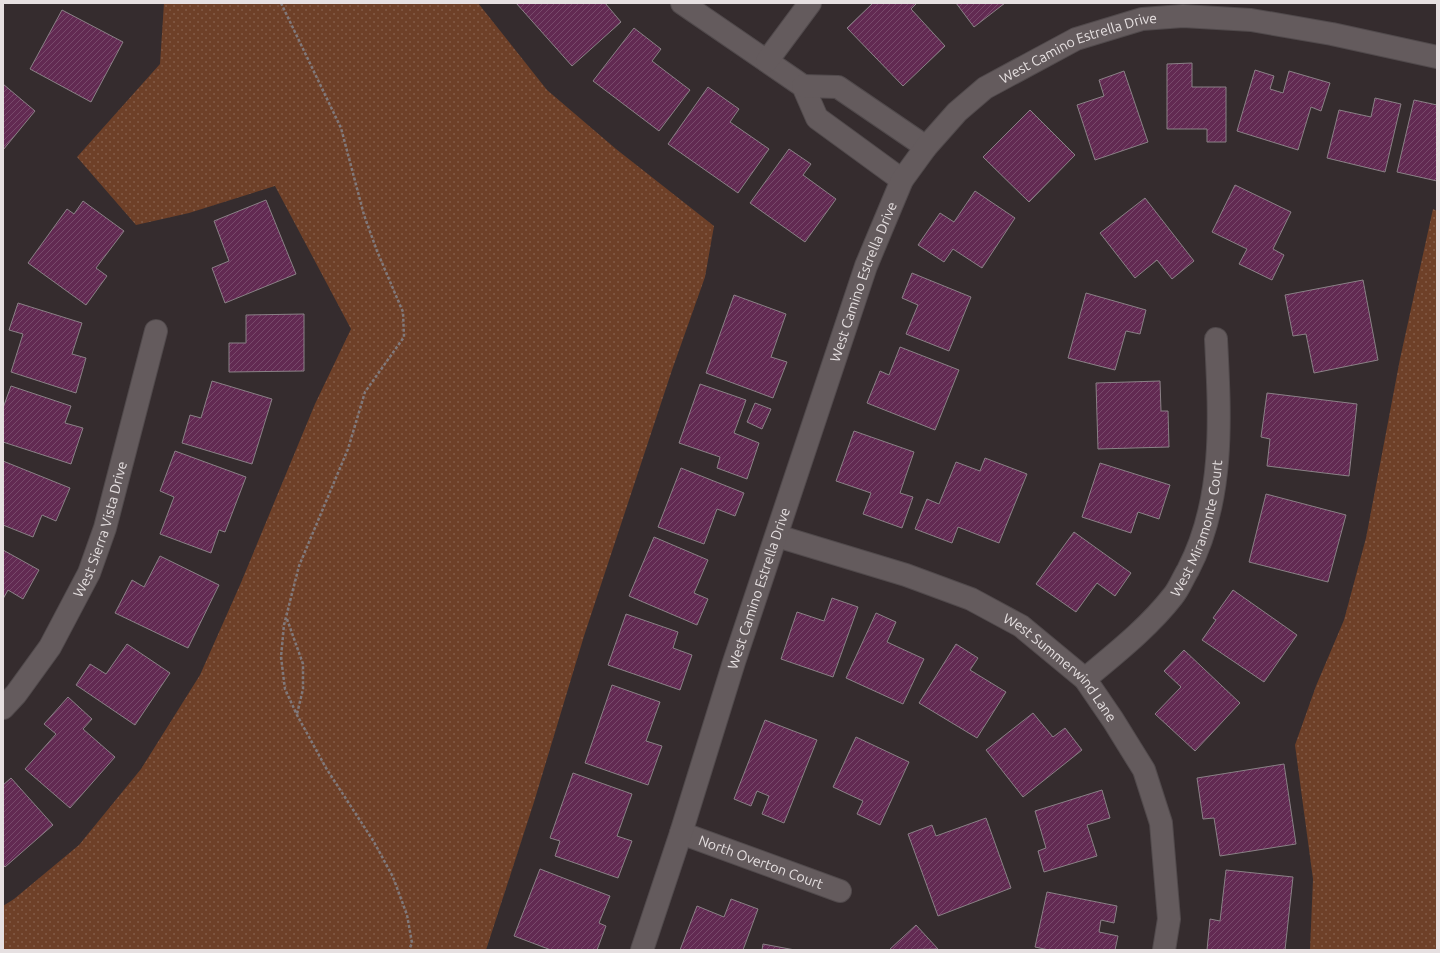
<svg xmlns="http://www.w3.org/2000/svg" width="1440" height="953" font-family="Ubuntu,sans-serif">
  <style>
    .grass { fill: url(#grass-dots) }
    .building { fill: url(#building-hatch); stroke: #8a8186 }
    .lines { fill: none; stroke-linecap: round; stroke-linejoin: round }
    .minor-casing { stroke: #514a4c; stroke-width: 24 }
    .path { stroke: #81797b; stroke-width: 2.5; stroke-dasharray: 3 2; stroke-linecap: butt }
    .minor { stroke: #645b5d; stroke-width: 22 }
    .labels { text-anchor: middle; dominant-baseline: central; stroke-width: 3; stroke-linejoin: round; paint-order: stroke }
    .street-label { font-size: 14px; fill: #e6e0e1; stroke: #2b2325 }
  </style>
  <defs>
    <pattern id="grass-dots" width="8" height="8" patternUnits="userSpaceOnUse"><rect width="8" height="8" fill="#6e4028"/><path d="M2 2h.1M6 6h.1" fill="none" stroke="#835b47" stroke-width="1.8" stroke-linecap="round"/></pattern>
    <pattern id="building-hatch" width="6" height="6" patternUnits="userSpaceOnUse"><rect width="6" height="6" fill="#622a52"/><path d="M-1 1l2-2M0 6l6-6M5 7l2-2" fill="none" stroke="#78496b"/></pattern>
  </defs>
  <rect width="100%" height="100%" fill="#352c2e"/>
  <g class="grass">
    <path d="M164 3H478L547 90 616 149 714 226 705 277 672 370 584 636 534 802 486 950H3V906L14 899 79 845 141 769 200 675 240 585 315 404 351 329 275 186 189 213 136 225 77 157 160 64Z"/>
    <path d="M1433 209 1437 211V950H1310L1313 879 1295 745 1316 686 1344 620 1366 538 1400 359Z"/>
  </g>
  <g class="building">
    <path d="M516 3H605L621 22 572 66Z"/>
    <path d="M873 3H917L911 9 945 46 903 86 847 28Z"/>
    <path d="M956 3H1005L974 27Z"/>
    <path d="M62 10 123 42 91 102 30 69Z"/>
    <path d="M634 28 661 49 652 61 690 90 659 131 593 81Z"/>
    <path d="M1192 63V87H1226V142H1207V129H1167V64Z"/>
    <path d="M1255 70 1274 76 1270 89 1283 93 1289 71 1330 83 1321 111 1311 107 1298 150 1237 131Z"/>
    <path d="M1124 71 1148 142 1095 160 1077 105 1104 96 1099 80Z"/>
    <path d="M3 84 35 111 3 150Z"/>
    <path d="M708 87 739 109 730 122 769 149 738 193 668 144Z"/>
    <path d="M1375 98 1401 104 1385 172 1327 158 1339 110 1371 117Z"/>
    <path d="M1414 100 1437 105V181L1397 172Z"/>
    <path d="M1030 110 1075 155 1029 202 983 157Z"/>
    <path d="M789 149 811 164 803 175 836 199 805 242 750 203Z"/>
    <path d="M1235 185 1291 212 1273 249 1284 255 1272 280 1239 264 1247 249 1212 232Z"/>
    <path d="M975 191 1015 218 982 268 953 249 944 262 918 245 940 213 954 222Z"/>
    <path d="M1145 198 1194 261 1172 279 1157 260 1135 278 1100 233Z"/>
    <path d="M266 200 296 274 225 303 212 268 229 261 214 221Z"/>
    <path d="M83 201 124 231 96 268 107 276 86 305 28 263 67 209 74 214Z"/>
    <path d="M912 273 971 297 949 351 906 334 918 305 902 298Z"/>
    <path d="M1363 280 1378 360 1314 373 1306 334 1293 336 1285 295Z"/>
    <path d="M1086 293 1146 310 1140 334 1126 331 1115 370 1068 358Z"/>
    <path d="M734 295 786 314 771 357 787 362 773 398 706 373Z"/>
    <path d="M18 303 82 323 72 354 86 358 76 393 11 372 23 334 9 330Z"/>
    <path d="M304 314V371L229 372V343H246V315Z"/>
    <path d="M900 347 959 370 935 430 867 403 880 371 889 375Z"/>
    <path d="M212 381 272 399 252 464 182 443 190 415 201 418Z"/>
    <path d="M1160 381 1161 411H1168L1169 447 1098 449 1096 383Z"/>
    <path d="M700 384 746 400 734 433 759 443 747 479 717 468 720 457 679 443Z"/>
    <path d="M11 386 71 406 65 423 83 428 71 464 3 442V408Z"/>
    <path d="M1267 393 1357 404 1349 476 1267 466 1270 439 1261 437Z"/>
    <path d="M755 403 771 409 762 429 747 422Z"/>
    <path d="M854 431 914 452 900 493 913 497 902 528 863 514 871 493 836 481Z"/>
    <path d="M175 451 246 477 225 532 219 530 211 553 160 534 174 497 160 491Z"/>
    <path d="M985 458 1027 474 999 543 958 527 952 543 915 529 927 499 939 504 956 462 980 471Z"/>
    <path d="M3 461 70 488 56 521 42 515 33 537 3 525Z"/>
    <path d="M1100 463 1170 485 1159 519 1138 512 1131 533 1082 517Z"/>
    <path d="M681 468 744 493 735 516 717 509 704 544 658 527Z"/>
    <path d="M1266 494 1346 515 1328 582 1249 562Z"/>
    <path d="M1074 532 1131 573 1115 596 1097 583 1076 612 1036 584Z"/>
    <path d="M654 537 708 560 694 593 708 599 697 625 629 596Z"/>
    <path d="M3 550 39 570 23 599 8 590 3 599Z"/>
    <path d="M160 556 219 585 188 648 115 613 132 580 144 587Z"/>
    <path d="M1233 590 1297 635 1264 682 1202 640 1216 620 1213 618Z"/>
    <path d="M832 598 858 607 833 677 781 659 797 612 824 621Z"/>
    <path d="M876 613 896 622 887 642 924 659 903 704 846 678Z"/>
    <path d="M626 614 678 632 673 648 692 655 680 690 608 665Z"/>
    <path d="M127 644 170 673 135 725 76 685 90 664 106 674Z"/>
    <path d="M956 644 978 658 970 670 1006 692 977 738 919 703Z"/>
    <path d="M1184 650 1240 703 1195 751 1155 714 1181 687 1164 671Z"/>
    <path d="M612 685 660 702 646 741 662 746 648 785 585 763Z"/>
    <path d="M68 697 92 719 83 729 115 757 70 808 25 769 56 734 44 724Z"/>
    <path d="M1033 713 1053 737 1065 728 1082 750 1023 797 986 750Z"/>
    <path d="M765 720 817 740 784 823 762 814 769 796 757 791 751 806 734 799Z"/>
    <path d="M856 737 909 762 880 825 857 814 863 801 833 787Z"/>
    <path d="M1284 764 1296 844 1220 856 1214 818 1203 819 1197 778Z"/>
    <path d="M573 773 632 794 617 836 632 841 618 878 555 856 560 841 550 838Z"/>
    <path d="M11 778 53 825 5 867 3 865V785Z"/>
    <path d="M1102 790 1110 818 1087 825 1097 856 1044 872 1038 851 1046 848 1035 811Z"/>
    <path d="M986 818 1011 888 938 916 908 834 932 825 936 836Z"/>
    <path d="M540 869 610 896 599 923 606 926 597 950H551L514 936Z"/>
    <path d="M1226 870 1293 877 1285 950H1207L1210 919 1220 921Z"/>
    <path d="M1047 892 1117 906 1114 923 1101 920 1099 932 1118 936 1115 950H1049L1035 947Z"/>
    <path d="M731 899 758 909 743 950H680L697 906 724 917Z"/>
    <path d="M916 925 938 949 889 950Z"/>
    <path d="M763 944 795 950H762Z"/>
  </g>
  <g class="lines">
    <g class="minor-casing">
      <g id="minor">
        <path d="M682 3 803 86 817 118 902 180"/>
        <path d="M767 61 810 3"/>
        <path d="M803 86 838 87 926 147"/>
        <path id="s1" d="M777 536 906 575 971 599 1021 626 1085 679 1113 720 1144 770 1161 823 1169 919 1164 950"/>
        <path id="s2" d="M1085 679C1116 653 1148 628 1173 596 1179 589 1183 578 1188 570 1225 499 1220 417 1216 339"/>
        <path id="s3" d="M3 708 16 694 50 647 89 573 105 528 156 331"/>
        <path id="s4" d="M681 833 840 891"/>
        <path id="s5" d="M642 950 681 833 734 662 866 266 902 180 926 147 957 112 985 88 1076 39 1142 19 1183 16 1251 20 1332 34 1437 57"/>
      </g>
    </g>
    <g class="path">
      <path d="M281 3 341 128 364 215 377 251 403 312 404 337 365 392 348 449 299 566 284 625 281 657 285 689 297 715 326 768 374 842 393 877 407 915 412 943 409 950"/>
      <path d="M287 619 303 664V689L297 714"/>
    </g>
    <use href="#minor" class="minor"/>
  </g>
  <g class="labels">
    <g class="street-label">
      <text stroke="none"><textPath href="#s5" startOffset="1040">West Camino Estrella Drive</textPath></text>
      <text stroke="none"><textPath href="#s5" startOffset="704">West Camino Estrella Drive</textPath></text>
      <text stroke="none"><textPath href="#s2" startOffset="194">West Miramonte Court</textPath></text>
      <text stroke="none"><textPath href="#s3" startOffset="206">West Sierra Vista Drive</textPath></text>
      <text stroke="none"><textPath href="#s5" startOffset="380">West Camino Estrella Drive</textPath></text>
      <text stroke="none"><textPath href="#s1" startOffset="318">West Summerwind Lane</textPath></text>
      <text stroke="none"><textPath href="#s4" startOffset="85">North Overton Court</textPath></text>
    </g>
  </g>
  <rect width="1440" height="953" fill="none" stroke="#e6e0e1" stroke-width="8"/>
</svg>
